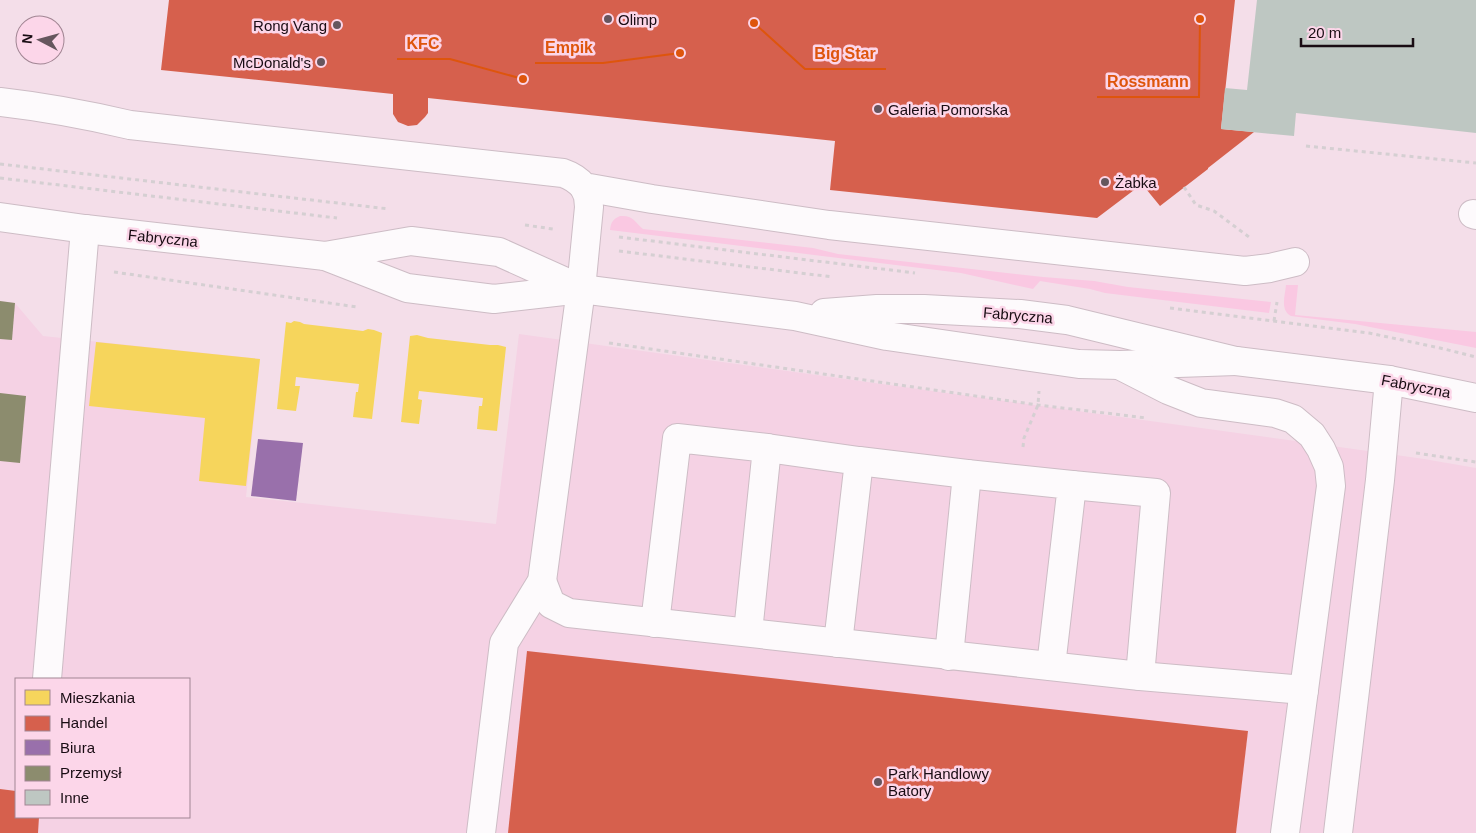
<svg xmlns="http://www.w3.org/2000/svg" width="1476" height="833" font-family="Arial,sans-serif">
  <style>
    .built { fill: #f5d2e4; fill-rule: evenodd }
    .green { fill: #fac8e2 }
    .homes { fill: #f6d55c }
    .shops { fill: #d6604d }
    .offices { fill: #9970ab }
    .industry { fill: #8c8c6e }
    .building { fill: #bec7c2 }
    .lines { fill: none; stroke-linecap: round; stroke-linejoin: round }
    .minor-casing { stroke: #cdbcc5; stroke-width: 30 }
    .path { stroke: #d5cfd2; stroke-width: 3; stroke-dasharray: 4 4; stroke-linecap: butt }
    .minor { stroke: #fdfafc; stroke-width: 28 }
    .poi-dot { fill: #66565e; stroke: #fcd6e9; stroke-width: 2 }
    .labels { text-anchor: middle; dominant-baseline: central; stroke-width: 5; stroke-linejoin: round; paint-order: stroke }
    .poi-label { font-size: 15px; fill: #190c13; stroke: #fcd6e9; text-anchor: start }
    .street-label { font-size: 15px; fill: #190c13; stroke: #fcd6e9 }
    .leader { fill: none; stroke: #de550c; stroke-width: 2 }
    .callout-dot { fill: #de550c; stroke: #fcd6e9; stroke-width: 2 }
    .callout-label { font-size: 16px; text-anchor: middle; font-weight: bold; fill: #de550c; stroke: #fcd6e9; stroke-width: 5; stroke-linejoin: round; paint-order: stroke }
  </style>
  <rect width="100%" height="100%" fill="#f4dee9"/>
  <path class="built" d="M0 301 15 303 43 336 260 359 246 497 496 524 519 334 1368 451 1424 459 1476 468V833H0ZM16 679H189V817H16Z"/>
  <g class="green">
    <path d="M620 216C633 215 634 221 643 229L813 248 838 254 1043 277 1094 281 1128 287 1271 302 1269 313 1105 293 1090 289 1040 281 1033 289 961 273 610 230C611 222 613 219 620 216Z"/>
    <path d="M1286 285H1298L1295 315 1476 332V348L1355 324 1291 316C1280 310 1285 296 1286 285Z"/>
  </g>
  <g class="homes">
    <path d="M294 321 300 322 304 324 363 331 368 329 374 330 382 333 372 419 353 417 356 392H358L359 384 296 377 295 386H300L296 411 277 409 286 322 291 323Z"/>
    <path d="M417 335 428 338 490 345H498L506 347 497 431 477 429 479 406H482L483 398 419 391 418 399 422 400 419 424 401 422 410 336Z"/>
    <path d="M96 342 260 359 246 486 199 481 205 418 89 406Z"/>
  </g>
  <g class="shops">
    <path d="M169 0H1235L1221 129 1254 132 1208 168V169L1160 206 1142 184 1097 218 830 190 835 141 428 98V113L425 117 417 125 408 126 398 122 393 114V94L161 70Z"/>
    <path d="M527 651 1248 731 1236 833H508Z"/>
    <path d="M0 789 16 791V817H39L38 833H0Z"/>
  </g>
  <path class="offices" d="M258 439 303 443 296 501 251 496Z"/>
  <g class="industry">
    <path d="M0 301 15 303 12 340 0 339Z"/>
    <path d="M0 393 26 396 20 463 0 461Z"/>
  </g>
  <path class="building" d="M1257 0H1476V133L1296 113 1294 136 1221 129 1225 88 1247 90Z"/>
  <g class="lines">
    <g class="minor-casing">
      <g id="minor">
        <path d="M0 102C44 107 87 115 130 125L563 173C572 176 578 180 584 187L652 199 829 225 1245 271 1270 268 1295 262"/>
        <path d="M1473 214 1476 215"/>
        <path d="M0 217 85 229 325 256 407 288 494 299 581 289 795 316 887 336 1079 364 1120 365 1236 361"/>
        <path d="M325 256 411 241 499 252 581 289"/>
        <path d="M824 313 877 309H924L1020 314 1067 320 1236 361 1389 380 1476 398"/>
        <path d="M1121 366 1168 390 1201 403 1275 413 1293 419 1312 435 1321 449 1329 467 1331 486 1285 833"/>
        <path d="M767 448 859 461 838 643"/>
        <path d="M859 461 967 474 949 656"/>
        <path d="M967 474 1072 485 1051 666"/>
        <path d="M1072 485 1156 493 1140 676"/>
        <path d="M542 581 551 604 569 613 1140 676 1304 690"/>
        <path d="M655 623 677 438 767 448 748 632"/>
        <path d="M47 679 85 229"/>
        <path d="M481 833 504 643 542 581 581 289 589 207 588 196 584 187"/>
        <path d="M1338 833 1380 480 1389 380"/>
      </g>
    </g>
    <g class="path">
      <path d="M1306 146 1476 163"/>
      <path d="M0 164 389 209"/>
      <path d="M0 178 337 218"/>
      <path d="M1184 187 1196 205 1214 211 1249 237"/>
      <path d="M525 225 553 229"/>
      <path d="M619 237 915 273"/>
      <path d="M619 251 833 277"/>
      <path d="M114 272 357 307"/>
      <path d="M1170 308 1369 333 1440 348 1476 357"/>
      <path d="M1274 321 1277 302"/>
      <path d="M609 343 1038 405 1147 418"/>
      <path d="M1023 447 1024 438 1038 405 1039 391"/>
      <path d="M1416 453 1476 462"/>
    </g>
    <use href="#minor" class="minor"/>
  </g>
  <g class="poi-dot">
    <circle cx="608" cy="19" r="5"/>
    <circle cx="337" cy="25" r="5"/>
    <circle cx="321" cy="62" r="5"/>
    <circle cx="878" cy="109" r="5"/>
    <circle cx="1105" cy="182" r="5"/>
    <circle cx="878" cy="782" r="5"/>
  </g>
  <g class="labels">
    <g class="poi-label">
      <text x="618" y="19">Olimp</text>
      <text x="327" y="25" text-anchor="end">Rong Vang</text>
      <text x="311" y="62" text-anchor="end">McDonald's</text>
      <text x="888" y="109">Galeria Pomorska</text>
      <text x="1115" y="182">Żabka</text>
      <text x="888" y="773">Park Handlowy<tspan x="888" dy="17">Batory</tspan></text>
    </g>
    <g class="street-label">
      <text transform="translate(163 238) rotate(6)">Fabryczna</text>
      <text transform="translate(1018 315) rotate(5)">Fabryczna</text>
      <text transform="translate(1416 386) rotate(11)">Fabryczna</text>
    </g>
  </g>
  <path class="leader" d="M523 79L450 59H397M680 53L603 63H535M754 23L805 69H886M1200 19L1199 97H1097"/>
  <g class="callout-dot">
    <circle cx="523" cy="79" r="5"/>
    <circle cx="680" cy="53" r="5"/>
    <circle cx="754" cy="23" r="5"/>
    <circle cx="1200" cy="19" r="5"/>
  </g>
  <g class="callout-label">
    <text x="423" y="49">KFC</text>
    <text x="569" y="53">Empik</text>
    <text x="845" y="59">Big Star</text>
    <text x="1148" y="87">Rossmann</text>
  </g>
  <rect x="15" y="678" width="175" height="140" fill="#fcd6e9" stroke="#a18593"/>
  <rect x="25" y="690" width="25" height="15" fill="#f6d55c" stroke="#a18593"/>
  <text x="60" y="703" font-size="15" fill="#190c13">Mieszkania</text>
  <rect x="25" y="716" width="25" height="15" fill="#d6604d" stroke="#a18593"/>
  <text x="60" y="728" font-size="15" fill="#190c13">Handel</text>
  <rect x="25" y="740" width="25" height="15" fill="#9970ab" stroke="#a18593"/>
  <text x="60" y="753" font-size="15" fill="#190c13">Biura</text>
  <rect x="25" y="766" width="25" height="15" fill="#8c8c6e" stroke="#a18593"/>
  <text x="60" y="778" font-size="15" fill="#190c13">Przemysł</text>
  <rect x="25" y="790" width="25" height="15" fill="#bec7c2" stroke="#a18593"/>
  <text x="60" y="803" font-size="15" fill="#190c13">Inne</text>
  <g transform="translate(40 40) rotate(276)"><circle r="24" fill="#fcd6e9" stroke="#a18593"/>
  <path d="M0-4L9 19L0 12L-9 19Z" fill="#66565e"/>
  <text y="-8" font-size="14" font-weight="bold" text-anchor="middle" fill="#190c13">N</text>
  </g>
  <path d="M1301 38v8h112v-8" fill="none" stroke="#190c13" stroke-width="2.5"/>
  <text x="1308" y="38" font-size="15" fill="#190c13" stroke="#fcd6e9" stroke-width="4" paint-order="stroke">20 m</text>
</svg>
